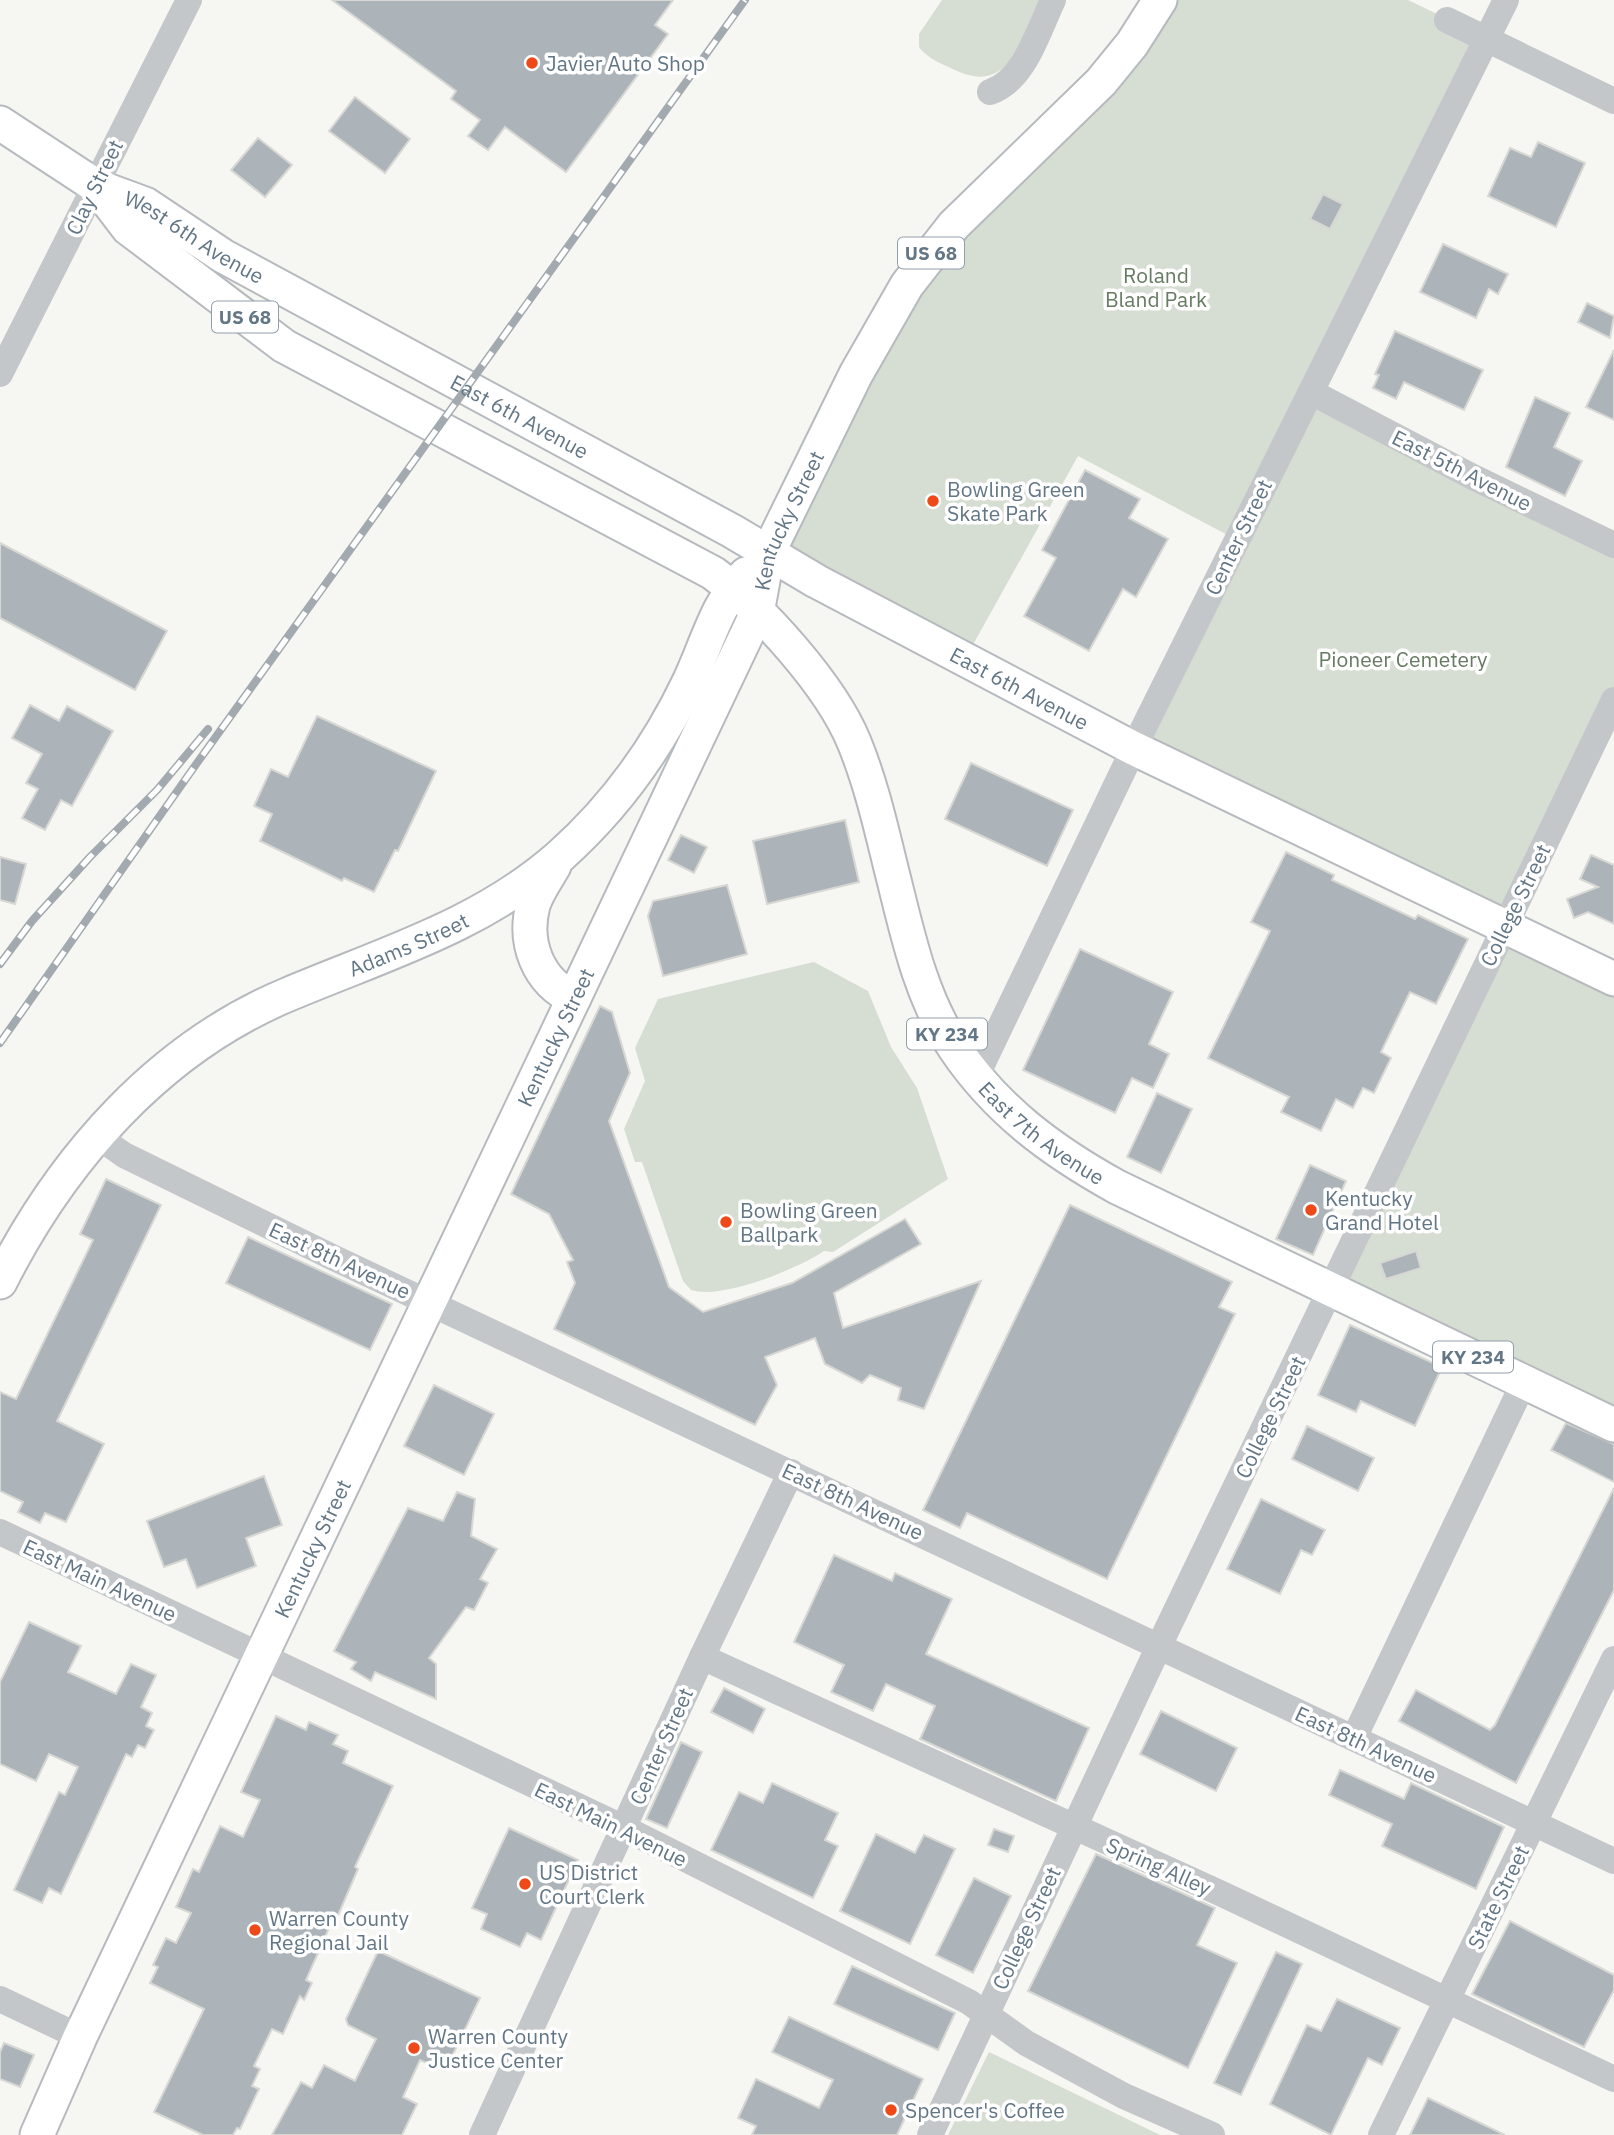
<svg xmlns="http://www.w3.org/2000/svg" width="1614" height="2135" font-family="'IBM Plex Sans',sans-serif">
  <style>
    .green { fill: #d6ddd2 }
    .building { fill: #acb4b9; stroke: #d7d7d4; stroke-width: 2 }
    .lines { fill: none; stroke-linecap: round; stroke-linejoin: round }
    .major-casing { stroke: #b6babe; stroke-width: 37 }
    .minor { stroke: #c3c7ca; stroke-width: 26 }
    .major { stroke: #fff; stroke-width: 33 }
    .rail-casing { stroke: #a3aaaf; stroke-width: 8 }
    .rail { stroke: #fff; stroke-width: 5; stroke-dasharray: 16; stroke-linecap: butt }
    .poi-dot { fill: #ee4a19; stroke: #fff; stroke-width: 2.5 }
    .labels { text-anchor: middle; dominant-baseline: central; stroke-width: 7; stroke-linejoin: round; paint-order: stroke }
    .shield { fill: #fff; stroke: #929faa; stroke-width: 2 }
    .shield-label { font-size: 19px; font-weight: bold; fill: #637685 }
    .poi-label { font-size: 21px; fill: #637685; stroke: #fff; text-anchor: start }
    .street-label { font-size: 21px; fill: #637685; stroke: #fff }
    .park-label { font-size: 21px; fill: #677b62; stroke: #fff }
  </style>
  <rect width="100%" height="100%" fill="#f6f6f2"/>
  <g class="green">
    <path d="M942 0H1039C1019 40 1010 96 955 70 942 64 928 59 919 47V34Z"/>
    <path d="M1158 0H1408L1487 38 1310 392 1614 543V704L1505 927 1614 980V1425L1332 1290 1504 928 1131 747 1237 540 1078 456 965 659 768 553 863 361Z"/>
    <path d="M814 962 868 991 891 1047 917 1088 948 1179 833 1252 824 1251C797 1269 722 1300 691 1290L683 1281 642 1162H635L624 1129 645 1081 635 1048 658 999Z"/>
    <path d="M989 2052 1160 2135H948Z"/>
  </g>
  <g class="building">
    <path d="M332 0H673L655 25 668 34 566 172 505 127 488 150 468 136 480 120 451 99 456 91Z"/>
    <path d="M355 97 410 139 385 173 329 131Z"/>
    <path d="M258 138 292 165 265 197 231 170Z"/>
    <path d="M1538 142 1585 163 1556 227 1488 196 1510 148 1531 157Z"/>
    <path d="M1323 194 1343 204 1330 229 1310 219Z"/>
    <path d="M1443 244 1508 274 1498 294 1489 289 1476 318 1420 292Z"/>
    <path d="M1587 303 1614 316 1610 338 1578 322Z"/>
    <path d="M1395 331 1483 370 1464 410 1404 382 1396 399 1373 388 1379 375 1375 374Z"/>
    <path d="M1614 350V420L1586 407Z"/>
    <path d="M1535 397 1570 413 1554 447 1582 461 1565 496 1506 467Z"/>
    <path d="M1085 470 1140 499 1129 518 1168 539 1136 597 1123 589 1089 651 1024 616 1056 558 1042 550Z"/>
    <path d="M0 543 167 631 135 690 0 618Z"/>
    <path d="M30 705 59 721 67 706 113 731 72 806 61 800 45 830 22 818 38 789 26 783 42 754 12 738Z"/>
    <path d="M317 716 436 771 398 851 395 850 374 892 344 878 342 881 260 841 272 814 254 806 271 769 288 777Z"/>
    <path d="M971 763 1073 810 1047 866 945 819Z"/>
    <path d="M845 820 859 882 767 904 753 841Z"/>
    <path d="M681 835 707 847 694 873 668 860Z"/>
    <path d="M1286 852 1334 875 1332 880 1415 919 1418 915 1468 939 1436 1004 1410 992 1381 1052 1391 1058 1374 1093 1363 1088 1353 1108 1336 1099 1321 1131 1281 1112 1289 1097 1208 1058 1270 931 1251 922Z"/>
    <path d="M1591 855 1614 865V924L1588 912 1574 918 1567 899 1598 887 1580 879Z"/>
    <path d="M0 857 26 864 15 904 0 900Z"/>
    <path d="M727 885 747 954 663 976 648 916 653 901Z"/>
    <path d="M1080 949 1173 992 1149 1044 1169 1054 1153 1088 1132 1078 1115 1113 1023 1070Z"/>
    <path d="M600 1006 612 1012 630 1073 609 1121 669 1287 703 1312 792 1283 905 1219 921 1244 834 1293 843 1328 981 1281 924 1409 898 1400 901 1388 870 1375 862 1383 825 1364 815 1338 765 1357 777 1385 755 1425 554 1329 575 1283 567 1262 573 1260 549 1214 511 1194Z"/>
    <path d="M1157 1093 1192 1109 1161 1173 1127 1157Z"/>
    <path d="M1310 1165 1346 1181 1313 1255 1276 1239Z"/>
    <path d="M106 1179 161 1205 57 1421 104 1444 66 1522 45 1513 40 1523 18 1512 23 1502 0 1491V1392L16 1399 93 1240 80 1234Z"/>
    <path d="M1070 1205 1232 1282 1219 1307 1235 1314 1107 1579 967 1513 960 1528 923 1510Z"/>
    <path d="M248 1237 392 1304 370 1350 226 1283Z"/>
    <path d="M1416 1251 1421 1268 1386 1279 1380 1263Z"/>
    <path d="M1350 1325 1442 1367 1415 1426 1361 1401 1356 1412 1318 1395Z"/>
    <path d="M434 1385 494 1414 464 1475 404 1446Z"/>
    <path d="M1566 1423 1614 1444V1482L1551 1450Z"/>
    <path d="M1307 1426 1374 1458 1358 1491 1292 1459Z"/>
    <path d="M264 1476 282 1525 246 1538 256 1566 197 1588 186 1559 164 1567 147 1521Z"/>
    <path d="M1614 1488V1590L1516 1783 1399 1721 1416 1690 1490 1730 1495 1725Z"/>
    <path d="M457 1492 475 1499 471 1536 497 1549 480 1579 488 1583 474 1610 466 1607 429 1658 436 1664V1699L375 1672 371 1681 351 1669 356 1662 334 1651 408 1508 443 1521Z"/>
    <path d="M1261 1499 1325 1530 1312 1555 1301 1550 1280 1594 1227 1569Z"/>
    <path d="M834 1555 892 1581 895 1573 952 1599 926 1654 1089 1728 1056 1801 920 1739 935 1706 886 1684 873 1711 831 1692 844 1665 794 1642Z"/>
    <path d="M29 1622 81 1646 68 1672 116 1694 131 1664 156 1675 141 1707 152 1713 146 1726 154 1730 145 1748 138 1745 132 1757 126 1754 61 1894 49 1888 42 1903 14 1890 59 1792 65 1795 78 1767 49 1754 36 1781 0 1764V1682Z"/>
    <path d="M724 1688 765 1709 753 1733 711 1712Z"/>
    <path d="M1161 1711 1237 1748 1216 1791 1140 1754Z"/>
    <path d="M276 1716 306 1730 309 1722 338 1735 333 1744 348 1751 343 1763 393 1786 355 1867 358 1869 336 1920 333 1919 306 1980 312 1983 304 2000 300 1996 283 2034 272 2029 254 2066 260 2069 252 2086 259 2089 240 2129 237 2128 233 2135H203L154 2112 204 2009 150 1983 158 1967 153 1965 166 1938 176 1943 191 1913 176 1907 193 1869 199 1872 220 1826 243 1837 260 1800 241 1792Z"/>
    <path d="M681 1742 702 1752 667 1828 646 1819Z"/>
    <path d="M1340 1770 1404 1799 1411 1783 1504 1827 1476 1889 1382 1846 1392 1824 1329 1795Z"/>
    <path d="M772 1783 838 1813 825 1840 838 1846 813 1898 711 1850 739 1792 763 1803Z"/>
    <path d="M509 1828 578 1860 541 1940 527 1933 520 1947 481 1929 487 1914 472 1908Z"/>
    <path d="M994 1829 1014 1836 1008 1852 988 1845Z"/>
    <path d="M876 1834 915 1853 924 1835 955 1849 910 1944 840 1911Z"/>
    <path d="M1096 1854 1215 1908 1197 1945 1237 1963 1188 2068 1028 1991Z"/>
    <path d="M974 1878 1011 1896 973 1973 936 1955Z"/>
    <path d="M1510 1921 1614 1975V1990L1584 2047 1472 1994Z"/>
    <path d="M378 1951 480 1998 445 2071 420 2060 403 2097 417 2104 402 2135H272L301 2082 312 2088 324 2065 355 2081 376 2039 348 2025 346 2019Z"/>
    <path d="M1276 1952 1302 1964 1241 2095 1214 2083Z"/>
    <path d="M852 1966 955 2013 938 2050 834 2004Z"/>
    <path d="M1337 1999 1400 2028 1382 2065 1368 2058 1331 2135 1270 2104 1307 2025 1321 2031Z"/>
    <path d="M789 2017 923 2079 897 2135H752L756 2126 738 2118 756 2079 819 2108 833 2080 772 2052Z"/>
    <path d="M4 2043 34 2055 20 2087 0 2079V2052Z"/>
    <path d="M1428 2098 1505 2135H1410Z"/>
  </g>
  <g class="lines">
    <g class="major-casing">
      <g id="major">
        <path id="s1" d="M0 123 96 186 145 204 223 256 732 531 816 581 1131 747 1614 979"/>
        <path id="s2" d="M96 186 128 228 284 346 713 573C762 609 831 686 854 742 873 788 883 837 895 884 909 941 922 998 954 1047 996 1110 1052 1151 1117 1187L1614 1425"/>
        <path d="M554 866C547 878 537 892 533 905 523 943 538 982 574 998"/>
        <path id="s3" d="M0 1282C62 1159 159 1048 289 994 384 954 480 926 559 857 614 808 658 747 689 682 706 647 717 601 746 574"/>
        <path id="s4" d="M37 2135 80 2037 757 613 768 553 856 374 907 285 954 225 1101 82 1132 44 1160 0"/>
      </g>
    </g>
    <g class="minor">
      <path d="M1447 20 1614 101"/>
      <path d="M990 92C1025 80 1038 31 1053 0"/>
      <path d="M0 374 189 0"/>
      <path d="M1311 392 1473 477 1614 545"/>
      <path d="M976 1077 1145 725 1506 0"/>
      <path d="M96 1135 124 1155 334 1258 1614 1861"/>
      <path d="M0 1532 624 1828 969 2002 1026 2043 1124 2096 1212 2135"/>
      <path d="M702 1657 1222 1894 1614 2079"/>
      <path d="M1354 1738 1524 1382"/>
      <path d="M0 1999 80 2037"/>
      <path d="M482 2135 702 1657 791 1472"/>
      <path d="M930 2135 1159 1646 1614 700"/>
      <path d="M1381 2135 1614 1659"/>
    </g>
    <use href="#major" class="major"/>
    <g class="rail-casing">
      <g id="rail">
        <path d="M0 964 32 921 90 857 157 790 208 729"/>
        <path d="M0 1043 197 763 745 0"/>
      </g>
    </g>
    <use href="#rail" class="rail"/>
  </g>
  <g class="poi-dot">
    <circle cx="532" cy="63" r="7"/>
    <circle cx="933" cy="501" r="7"/>
    <circle cx="1311" cy="1210" r="7"/>
    <circle cx="726" cy="1222" r="7"/>
    <circle cx="525" cy="1884" r="7"/>
    <circle cx="255" cy="1930" r="7"/>
    <circle cx="414" cy="2048" r="7"/>
    <circle cx="891" cy="2110" r="7"/>
  </g>
  <g class="labels">
    <g class="shield">
      <rect x="898" y="237.5" width="66" height="31" rx="5"/>
      <rect x="212" y="301.5" width="66" height="31" rx="5"/>
      <rect x="907" y="1018.5" width="80" height="31" rx="5"/>
      <rect x="1433" y="1341.5" width="80" height="31" rx="5"/>
    </g>
    <g class="shield-label">
      <text x="931" y="253">US 68</text>
      <text x="245" y="317">US 68</text>
      <text x="947" y="1034">KY 234</text>
      <text x="1473" y="1357">KY 234</text>
    </g>
    <g class="poi-label">
      <text x="546" y="63">Javier Auto Shop</text>
      <text x="947" y="489">Bowling Green<tspan x="947" dy="24">Skate Park</tspan></text>
      <text x="1325" y="1198">Kentucky<tspan x="1325" dy="24">Grand Hotel</tspan></text>
      <text x="740" y="1210">Bowling Green<tspan x="740" dy="24">Ballpark</tspan></text>
      <text x="539" y="1872">US District<tspan x="539" dy="24">Court Clerk</tspan></text>
      <text x="269" y="1918">Warren County<tspan x="269" dy="24">Regional Jail</tspan></text>
      <text x="428" y="2036">Warren County<tspan x="428" dy="24">Justice Center</tspan></text>
      <text x="905" y="2110">Spencer's Coffee</text>
    </g>
    <g class="street-label">
      <text transform="translate(94 187) rotate(-64)">Clay Street</text>
      <text stroke="none"><textPath href="#s1" startOffset="226">West 6th Avenue</textPath></text>
      <text stroke="none"><textPath href="#s1" startOffset="598">East 6th Avenue</textPath></text>
      <text transform="translate(1462 470) rotate(27)">East 5th Avenue</text>
      <text stroke="none"><textPath href="#s4" startOffset="1782">Kentucky Street</textPath></text>
      <text transform="translate(1238 537) rotate(-64)">Center Street</text>
      <text stroke="none"><textPath href="#s1" startOffset="1167">East 6th Avenue</textPath></text>
      <text transform="translate(1515 905) rotate(-64)">College Street</text>
      <text stroke="none"><textPath href="#s3" startOffset="546">Adams Street</textPath></text>
      <text stroke="none"><textPath href="#s4" startOffset="1214">Kentucky Street</textPath></text>
      <text stroke="none"><textPath href="#s2" startOffset="1402">East 7th Avenue</textPath></text>
      <text transform="translate(340 1260) rotate(25)">East 8th Avenue</text>
      <text transform="translate(1270 1417) rotate(-64)">College Street</text>
      <text transform="translate(853 1501) rotate(25)">East 8th Avenue</text>
      <text stroke="none"><textPath href="#s4" startOffset="648">Kentucky Street</textPath></text>
      <text transform="translate(100 1580) rotate(25)">East Main Avenue</text>
      <text transform="translate(1366 1744) rotate(25)">East 8th Avenue</text>
      <text transform="translate(661 1746) rotate(-66)">Center Street</text>
      <text transform="translate(611 1824) rotate(26)">East Main Avenue</text>
      <text transform="translate(1159 1866) rotate(24)">Spring Alley</text>
      <text transform="translate(1498 1897) rotate(-64)">State Street</text>
      <text transform="translate(1026 1928) rotate(-65)">College Street</text>
    </g>
    <g class="park-label">
      <text x="1156" y="275">Roland<tspan x="1156" dy="24">Bland Park</tspan></text>
      <text x="1403" y="659">Pioneer Cemetery</text>
    </g>
  </g>
</svg>
